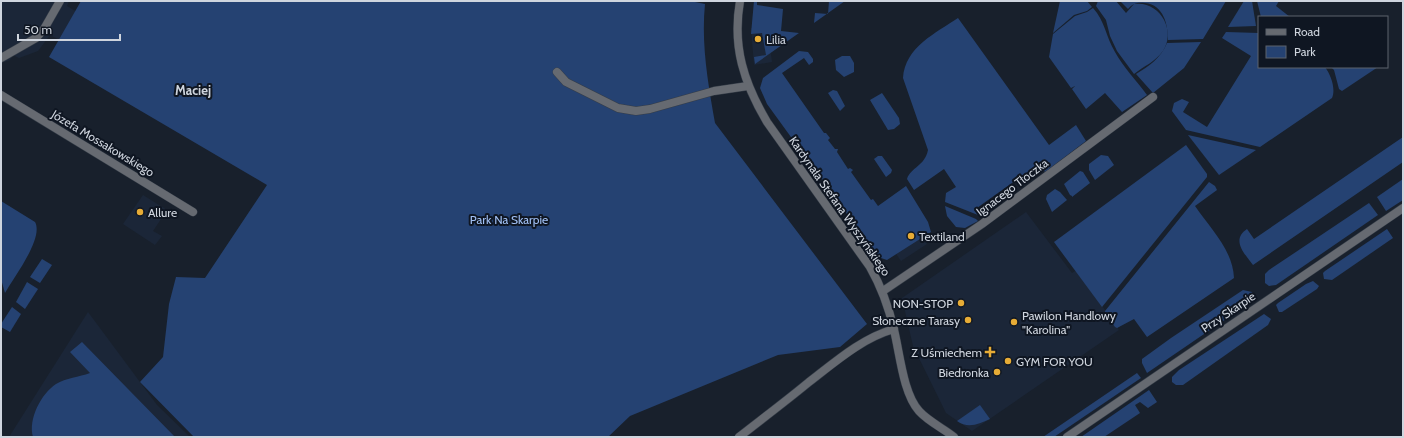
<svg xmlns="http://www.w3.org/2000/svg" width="1404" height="438" font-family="Cabin,sans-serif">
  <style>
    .built { fill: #1b2638 }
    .green { fill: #254272 }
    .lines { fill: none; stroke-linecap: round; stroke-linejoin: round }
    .minor-casing { stroke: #353d48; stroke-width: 9 }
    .minor { stroke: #666a71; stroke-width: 8 }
    .poi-dot { fill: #e7ac36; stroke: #0f1622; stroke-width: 1.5 }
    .labels { text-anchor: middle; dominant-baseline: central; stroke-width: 4; stroke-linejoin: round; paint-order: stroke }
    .poi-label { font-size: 12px; fill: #cfd5de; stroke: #0f1622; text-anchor: start }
    .street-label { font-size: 12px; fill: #cfd5de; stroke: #0f1622 }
    .park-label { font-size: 12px; fill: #a1c0f4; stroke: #0f1622 }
    .neighbourhood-label { font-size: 13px; font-weight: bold; fill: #cfd5de; stroke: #0f1622 }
  </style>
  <rect width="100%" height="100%" fill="#18202c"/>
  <g class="built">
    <path d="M1 1H69L67 6 77 12 60 40 50 35 38 51 19 58 13 55 10 60 1 63Z"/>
    <path d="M767 26 772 62 754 65 751 28Z"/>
    <path d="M143 195 167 210 153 231 162 236 155 245 123 224Z"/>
    <path d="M1026 212 1072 273 1077 270 1119 330 972 431 946 413 913 346 902 298Z"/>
    <path d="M916 226 927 244 901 261 888 242Z"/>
    <path d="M88 312 157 405 190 437H9Z"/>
  </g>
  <g class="green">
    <path d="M81 1H690L705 4C701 44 708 83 715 123L867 324 840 347 778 355 630 416 608 437H194L140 382 163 357 169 304 176 277 205 278 267 185 49 57Z"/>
    <path d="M754 1H757V5L783 9 781 31 799 33 755 64 754 57 766 55 762 33 751 34Z"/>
    <path d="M829 1H846H845L814 23 815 13 828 14Z"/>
    <path d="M1060 1H1087L1092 7 1087 11 1074 15 1053 33Z"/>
    <path d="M1098 1H1116L1126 13 1134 4C1159 0 1177 30 1163 51 1155 62 1144 66 1134 74L1117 51 1110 36 1106 20 1096 6Z"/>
    <path d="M1120 1H1226L1203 39 1168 40C1168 25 1164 5 1145 3 1138 2 1133 3 1128 9Z"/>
    <path d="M1244 1H1252L1256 26 1228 27Z"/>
    <path d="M1257 1H1279L1276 6 1290 17H1261Z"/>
    <path d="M1093 8C1105 21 1106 37 1115 52 1123 67 1137 81 1147 95L1122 112 1105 93 1086 109 1072 89 1075 86 1071 88 1049 57 1053 34 1075 16 1087 12Z"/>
    <path d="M958 18 1049 145 1076 125 1086 141 1045 172 1039 164 974 210 978 215 945 202 946 193 956 187 944 169 914 190 907 179C911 167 925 166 928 150L903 78C905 47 936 33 958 18Z"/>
    <path d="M1226 32 1259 33V67H1325C1331 75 1336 89 1332 98L1260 147 1186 130 1172 111 1174 103 1182 99 1189 102 1183 112 1207 127 1251 56 1222 38Z"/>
    <path d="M1201 42 1184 68 1153 93 1136 74C1149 66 1161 58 1167 43Z"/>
    <path d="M799 51 808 52 813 59V62L809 65 804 58 782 73 824 133H826L830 138 828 140 835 149H838L837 152 848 169 850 168 853 170 851 172 871 200 873 199 878 206 906 186 928 222 931 232 887 260 878 257 767 104 760 88 763 78Z"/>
    <path d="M842 56H850L854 63V72L844 77 836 70 835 60Z"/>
    <path d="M1331 67H1378L1342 91 1339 89 1334 70Z"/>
    <path d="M833 90 837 91 845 106 840 111 828 93Z"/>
    <path d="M882 93 899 118 900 124 894 129 888 130 870 100Z"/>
    <path d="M1188 135 1256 150 1219 175Z"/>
    <path d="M1403 137V162L1253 265C1244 253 1231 240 1247 229L1254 239Z"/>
    <path d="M1186 145 1207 174V177L1102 307 1054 242Z"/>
    <path d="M1101 155 1108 156 1114 165 1095 180 1089 170V164Z"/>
    <path d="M878 156H882L892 170 891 173 886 177 874 159Z"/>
    <path d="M1080 171 1083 172 1090 183 1072 197V196L1070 195 1064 184Z"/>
    <path d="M1403 179V200L1386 211 1377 197Z"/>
    <path d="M1209 182 1215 186 1217 190 1195 206C1210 228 1233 250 1234 278L1147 337 1134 319 1117 328 1115 327 1105 313V311Z"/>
    <path d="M1055 189 1060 192 1067 200 1052 212 1046 199 1047 195Z"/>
    <path d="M1 201 35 222C44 238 14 277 5 293L1 279Z"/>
    <path d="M1369 203 1378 215 1276 285 1269 286 1265 283V274L1269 270Z"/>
    <path d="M945 206 976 219 978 221 965 228 956 227 947 216Z"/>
    <path d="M1387 229 1393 238 1332 280 1324 279 1323 273 1325 271Z"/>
    <path d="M42 259 52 265 40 283 30 277Z"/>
    <path d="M1313 281 1319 286 1317 289 1282 312H1279L1276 305 1278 303 1306 284Z"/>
    <path d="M27 282 38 289 25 309 16 302Z"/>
    <path d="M1243 290 1252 292 1254 297 1248 304 1147 373 1142 363V359L1171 338Z"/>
    <path d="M12 307 21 314 10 332 1 327V324Z"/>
    <path d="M1264 314 1271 319 1268 325 1183 385H1176L1172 382V377L1179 370Z"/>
    <path d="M82 342 175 437H33C28 419 41 394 56 384 66 378 79 377 90 373L70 352Z"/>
    <path d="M1137 373 1141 378 1054 437H1043Z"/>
    <path d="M1149 390 1157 402 1148 408 1140 402 1135 405 1140 413 1104 437H1081Z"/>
    <path d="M980 405 990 419C979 424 968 429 957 421Z"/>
  </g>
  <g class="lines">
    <g class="minor-casing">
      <g id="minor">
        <path d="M740 1C732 47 744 83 767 122L870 267C882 288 889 308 894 330 900 354 903 393 919 411 929 422 943 428 954 437"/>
        <path d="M1 58 36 38 44 29 60 1"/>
        <path d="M557 72 566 82 618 108 636 111 650 109 714 91 748 86"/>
        <path d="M1 95 193 212"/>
        <path d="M883 291 982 224 1153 97"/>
        <path d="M739 437C762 419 786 401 809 382 835 362 862 338 894 329"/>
        <path d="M1067 437 1403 208"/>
      </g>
    </g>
    <use href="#minor" class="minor"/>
  </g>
  <g class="poi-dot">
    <circle cx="758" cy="39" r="4"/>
    <circle cx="140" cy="212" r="4"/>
    <circle cx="911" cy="236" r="4"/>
    <circle cx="961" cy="303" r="4"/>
    <circle cx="968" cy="320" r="4"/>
    <circle cx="1014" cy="322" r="4"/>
    <path d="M988 346h4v4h4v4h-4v4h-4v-4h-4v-4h4z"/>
    <circle cx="1008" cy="361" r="4"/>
    <circle cx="997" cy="372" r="4"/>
  </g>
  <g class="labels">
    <g class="poi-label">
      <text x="766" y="39">Lilia</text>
      <text x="148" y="212">Allure</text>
      <text x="919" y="236">Textiland</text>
      <text x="953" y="303" text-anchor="end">NON-STOP</text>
      <text x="1022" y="315">Pawilon Handlowy<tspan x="1022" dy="14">"Karolina"</tspan></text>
      <text x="960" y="320" text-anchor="end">Słoneczne Tarasy</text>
      <text x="982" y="352" text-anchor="end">Z Uśmiechem</text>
      <text x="1016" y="361">GYM FOR YOU</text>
      <text x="989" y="372" text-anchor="end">Biedronka</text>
    </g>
    <g class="street-label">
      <text transform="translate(103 143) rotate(31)">Józefa Mossakowskiego</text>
      <text transform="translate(1012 187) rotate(-37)">Ignacego Tłoczka</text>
      <text transform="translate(840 206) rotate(55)">Kardynała Stefana Wyszyńskiego</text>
      <text transform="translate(1228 312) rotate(-34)">Przy Skarpie</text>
    </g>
    <g class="park-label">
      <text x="509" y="219">Park Na Skarpie</text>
    </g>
    <g class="neighbourhood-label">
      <text x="193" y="90">Maciej</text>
    </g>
  </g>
  <rect width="1404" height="438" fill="none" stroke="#cfd5de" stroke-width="4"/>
  <rect x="1258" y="16" width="130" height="52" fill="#0f1622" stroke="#5c626d"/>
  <rect x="1266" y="29" width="20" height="6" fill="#666a71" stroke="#5c626d"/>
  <text x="1294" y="36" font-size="12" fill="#cfd5de">Road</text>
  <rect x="1266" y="46" width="20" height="12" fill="#254272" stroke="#5c626d"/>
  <text x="1294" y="56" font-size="12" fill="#cfd5de">Park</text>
  <path d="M18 34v6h102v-6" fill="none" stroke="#cfd5de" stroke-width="2"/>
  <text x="24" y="34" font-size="12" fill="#cfd5de" stroke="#0f1622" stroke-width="3" paint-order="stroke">50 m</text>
</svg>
